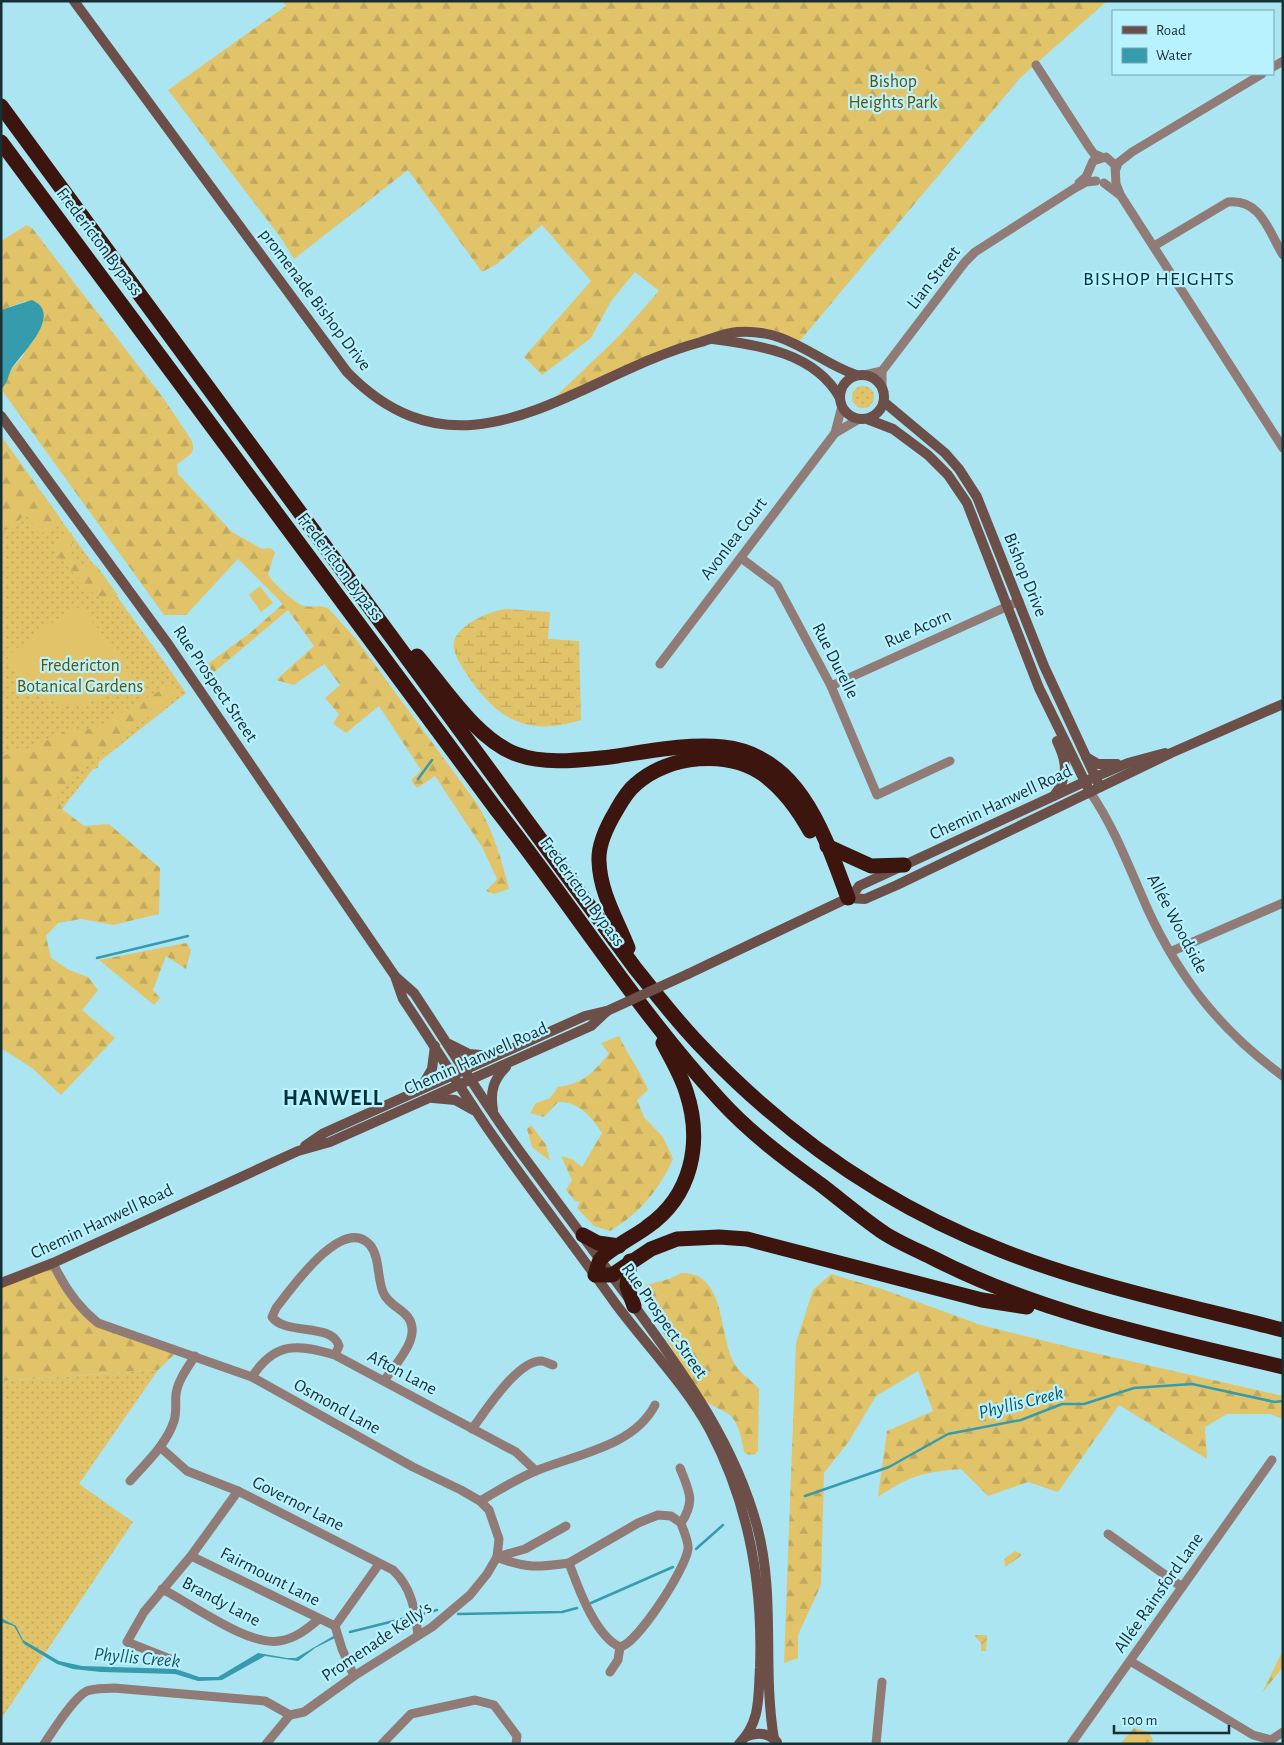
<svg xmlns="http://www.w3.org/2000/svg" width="1284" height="1745" font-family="'Alegreya Sans',sans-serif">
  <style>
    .grass { fill: url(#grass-dots) }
    .forest { fill: url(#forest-firs) }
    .wetland { fill: url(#wetland-marsh) }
    .garden { fill: url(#garden-furrows) }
    .pitch { fill: #e1c46a }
    .water { fill: #369bad }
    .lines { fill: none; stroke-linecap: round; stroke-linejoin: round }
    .stream { stroke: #369bad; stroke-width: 2.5 }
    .street { stroke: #917b77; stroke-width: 9 }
    .secondary { stroke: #6c4f48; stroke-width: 10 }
    .highway { stroke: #3b150e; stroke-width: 15 }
    .secondary-bridge { stroke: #6c4f48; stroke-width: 10 }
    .labels { text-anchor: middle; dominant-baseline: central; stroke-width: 4.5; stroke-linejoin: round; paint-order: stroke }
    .park-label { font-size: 18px; fill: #655104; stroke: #b8f2ff }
    .street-label { font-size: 18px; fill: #182f34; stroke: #b8f2ff }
    .water-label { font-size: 19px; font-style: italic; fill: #19515b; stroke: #b8f2ff }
    .quarter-label { font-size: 20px; letter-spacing: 1px; fill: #023139; stroke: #b8f2ff }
    .district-label { font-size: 22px; font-weight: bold; letter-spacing: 1px; fill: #023139; stroke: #b8f2ff }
  </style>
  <defs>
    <pattern id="grass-dots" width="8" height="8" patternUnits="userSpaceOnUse" patternTransform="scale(1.25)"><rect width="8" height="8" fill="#e1c46a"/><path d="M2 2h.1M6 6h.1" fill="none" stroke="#c0a95c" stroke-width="1.8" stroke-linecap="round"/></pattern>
    <pattern id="forest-firs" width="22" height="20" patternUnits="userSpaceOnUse" patternTransform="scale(1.25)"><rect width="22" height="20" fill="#e1c46a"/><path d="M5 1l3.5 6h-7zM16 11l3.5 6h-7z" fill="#c0a95c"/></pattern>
    <pattern id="wetland-marsh" width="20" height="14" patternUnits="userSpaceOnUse" patternTransform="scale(1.25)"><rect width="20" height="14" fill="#e1c46a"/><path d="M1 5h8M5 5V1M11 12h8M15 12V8" fill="none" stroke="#c0a95c"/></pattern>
    <pattern id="garden-furrows" width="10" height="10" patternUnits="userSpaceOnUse" patternTransform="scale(1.25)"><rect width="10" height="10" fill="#e1c46a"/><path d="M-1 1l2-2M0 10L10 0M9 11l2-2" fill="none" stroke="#c0a95c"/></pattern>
  </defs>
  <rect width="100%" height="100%" fill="#abe5f1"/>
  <g class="grass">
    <circle cx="863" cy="397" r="11"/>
    <path d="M1 436C61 523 126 606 186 693L99 762 98 768 93 769 62 809 1 872Z"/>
    <path d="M158 1370 79 1484 133 1522 1 1719V1381Z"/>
  </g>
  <g class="forest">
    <path d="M282 1H1107L1020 78 798 343 780 337 724 334 546 406 620 335 659 291 635 272 611 301 591 338 542 375 524 357 591 281 542 225 497 264 482 272 408 170 294 259 281 238 168 90 286 6Z"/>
    <path d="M27 225 32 228 164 399 192 441C197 456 185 456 177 465L178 474 232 532 262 549 270 548 275 552 268 574C271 582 296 604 304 606 313 608 319 604 328 608L356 639 478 805C493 831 502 860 509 889L494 894 486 891 497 879 482 847 435 776 417 788 411 780 421 770 379 706 346 733 333 724 339 714 325 698 340 685 324 664 294 685 276 680 314 646 288 610 212 674 206 665 250 633 283 604 238 559 186 615H164L1 389 13 367 24 355 26 301 1 310V241Z"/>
    <path d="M1 436 61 519 41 534 26 515 1 533Z"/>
    <path d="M72 532V556L83 567 96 565 118 595 108 602 88 590 51 548Z"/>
    <path d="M173 683 181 693 116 741 56 793 62 809 84 826 109 824 160 868 159 914 113 925 81 919 58 923 46 936 51 958 69 970 88 977 98 990 82 1010 115 1038 61 1095 32 1068 1 1048V758L16 749 30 748 67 731 94 729Z"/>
    <path d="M186 943 191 950 186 969 166 956 153 990 160 998 154 1005 99 960Z"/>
    <path d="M619 1036C628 1055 640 1070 648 1090L637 1100 644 1117 663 1137 673 1159C659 1190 639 1214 610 1231L594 1226 577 1208 580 1202 575 1201 566 1190 572 1180 561 1156 572 1159 582 1167 602 1133C592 1117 578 1101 558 1102L544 1117 530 1113 536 1103 550 1098 558 1087C584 1083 591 1074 609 1054L601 1043Z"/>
    <path d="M531 1125 546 1145 550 1161 532 1147 527 1129Z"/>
    <path d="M53 1263 85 1313 178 1351 158 1370 1 1381V1283Z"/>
    <path d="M681 1273C725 1271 719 1332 733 1361 739 1374 750 1378 759 1389L758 1451 754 1455 745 1454C741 1441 740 1421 727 1413 719 1408 710 1406 704 1399 681 1369 660 1326 642 1292L646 1285 669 1279Z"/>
    <path d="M831 1274 885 1290 981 1325 1073 1348 1283 1396V1419L1270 1414H1227L1205 1427 1207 1459 1119 1405 1058 1492 1028 1482 988 1496 961 1469C923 1472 909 1476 878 1497L887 1431 933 1411 918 1371 876 1396 849 1441 824 1473 821 1585 798 1635V1658L784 1663 796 1343 813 1290Z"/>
    <path d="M1283 1650V1667L1262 1693Z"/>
    <path d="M1134 1728 1149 1732 1153 1740 1150 1744H1120Z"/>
  </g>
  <path class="wetland" d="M507 609 550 612 548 639 579 641 581 720C530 736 500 722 470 679 464 670 456 659 454 649 449 627 491 610 507 609Z"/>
  <g class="garden">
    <path d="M1015 1551 1021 1554V1556L1005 1567 1004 1559Z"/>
    <path d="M974 1635H987L986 1651H981V1643Z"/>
  </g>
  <g class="pitch">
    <path d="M913 62 933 73 915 105 895 94Z"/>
    <path d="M260 586 273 603 261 612 249 595Z"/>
    <path d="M74 607 83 609 132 675C80 722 44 713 7 656Z"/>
  </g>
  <g class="water">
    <path d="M32 300C64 314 22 353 12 368 8 375 8 383 1 389V310Z"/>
    <path d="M1 1618 16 1626 23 1640 59 1661 82 1666 176 1669 199 1677H218L258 1653 287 1658H296L335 1635V1638L315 1648 298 1661 265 1656 222 1680 198 1681 175 1674 101 1672 73 1669 57 1664 24 1644 14 1626 1 1622Z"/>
  </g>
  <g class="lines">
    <g class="stream">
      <path d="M418 779 432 760"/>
      <path d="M97 958 188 936"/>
      <path d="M805 1496 889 1467 948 1434 1021 1420 1062 1404H1084L1134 1388 1192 1384 1275 1402 1283 1401"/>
      <path d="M696 1549 723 1525"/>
      <path d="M591 1603 673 1567"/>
      <path d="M422 1614 437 1610"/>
      <path d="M458 1614 562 1612 577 1608"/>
      <path d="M350 1632 410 1617"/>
    </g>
    <g class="street">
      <path d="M1036 65 1089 147 1094 154 1101 157"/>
      <path d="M1273 67 1283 61"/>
      <path d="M1116 169 1118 163 1132 152 1262 74"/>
      <path d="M1079 183 1086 177 1093 161 1106 157 1115 165 1116 184 1120 194"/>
      <path d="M1104 183 1121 196 1283 448"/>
      <path d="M1154 246 1228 202C1261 199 1268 230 1283 255"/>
      <path d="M864 375 882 371"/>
      <path d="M882 387V371L965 262 975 252 1075 188 1086 182 1096 181"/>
      <path d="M835 433 842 406"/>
      <path d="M741 558 777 585 831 686 877 795 950 761"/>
      <path d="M660 664 835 433 859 419"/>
      <path d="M831 686 1019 601"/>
      <path d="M1090 792C1115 828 1130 870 1148 910 1180 979 1222 1032 1283 1076"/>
      <path d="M1170 952 1283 903"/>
      <path d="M53 1263C64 1287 78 1307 98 1323L252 1377 413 1467 461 1490 480 1501 489 1510 499 1539 497 1557 487 1574 470 1595 432 1627 354 1676 304 1712 290 1715 266 1744"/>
      <path d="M335 1355 339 1346C332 1322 286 1336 272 1317L276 1308C291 1289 343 1214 370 1245 380 1257 377 1278 383 1292 386 1301 397 1307 404 1313 427 1333 396 1363 384 1381"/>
      <path d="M252 1377C275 1341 298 1344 335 1355L516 1452 536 1471"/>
      <path d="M472 1429C485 1412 518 1359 542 1361 546 1362 550 1364 553 1365"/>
      <path d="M160 1447 187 1471 238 1491 393 1570C412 1588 415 1610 418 1635"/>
      <path d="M680 1468C689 1491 696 1501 681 1523"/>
      <path d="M130 1481C146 1463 166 1445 174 1421 177 1412 175 1403 176 1394 178 1380 188 1367 195 1356"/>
      <path d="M480 1501C499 1490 518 1478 538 1470 578 1454 634 1446 655 1405"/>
      <path d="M658 1515 671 1516 681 1523C683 1530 689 1542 688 1549 686 1568 638 1643 620 1647 595 1636 578 1587 569 1563L638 1523Z"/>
      <path d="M1108 1534 1182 1587"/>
      <path d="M191 1556 335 1626"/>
      <path d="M497 1557 525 1549 566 1526"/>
      <path d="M497 1557C526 1569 539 1567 569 1563"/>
      <path d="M162 1589C192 1604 247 1646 279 1641 295 1639 307 1629 319 1619"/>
      <path d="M335 1626 379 1564"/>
      <path d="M335 1626 342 1649 354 1676"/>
      <path d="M175 1661 127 1642 144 1612 191 1556 238 1491"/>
      <path d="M1130 1661 1253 1735 1271 1740 1283 1732"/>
      <path d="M610 1672 618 1660 620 1647"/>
      <path d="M44 1744C53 1731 73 1698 87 1691 95 1688 106 1689 114 1688L265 1701 290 1715"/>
      <path d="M382 1744 411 1714 475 1700 494 1705 517 1736 516 1744"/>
      <path d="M876 1744 882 1682"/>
      <path d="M1071 1744 1272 1460"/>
    </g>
    <g class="secondary">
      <path d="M74 1 347 372C465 493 577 375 701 342 714 338 725 333 737 332 788 328 814 360 856 375"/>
      <path d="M713 339C760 345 815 353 840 398"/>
      <circle cx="862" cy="397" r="22"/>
      <path d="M884 402 945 453 959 469 977 497 1044 666 1100 787"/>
      <path d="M1 416 168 644 395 976 403 999C432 1042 459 1086 488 1129 529 1188 573 1244 615 1303 646 1345 685 1384 710 1430 749 1504 763 1585 760 1668 758 1698 761 1721 739 1744"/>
      <path d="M867 419 893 429 928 455 948 475 967 503 1039 688 1090 792"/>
      <path d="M1086 757 1098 764H1117"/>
      <path d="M1054 796C1069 776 1067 762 1057 741"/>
      <path d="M852 896 859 886 1095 777 1128 763 1165 753"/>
      <path d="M688 974 848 898 865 899 897 885 1171 753 1283 704"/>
      <path d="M397 978 414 993C449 1046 483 1101 521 1153 560 1205 599 1258 638 1311 687 1378 735 1445 757 1526 776 1597 762 1668 774 1739"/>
      <path d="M449 1044 469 1054 492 1056"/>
      <path d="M421 1088 432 1069 435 1046"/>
      <path d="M433 1098 455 1100 473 1110"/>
      <path d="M493 1110C490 1092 493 1080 506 1067"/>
      <path d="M305 1146 324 1133 585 1016 606 1011"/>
      <path d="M1 1283 53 1263 298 1151 330 1142 591 1026 607 1011"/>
      <path d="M745 1737C757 1732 768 1732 777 1742"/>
    </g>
    <g class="highway">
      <path d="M1 106 635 968C656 994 676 1020 699 1044 784 1134 887 1206 1003 1251 1092 1286 1190 1306 1283 1330"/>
      <path d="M1 142 496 809C572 905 637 1010 720 1100 749 1132 785 1159 820 1184 841 1200 862 1218 884 1233 898 1242 914 1249 929 1256 1040 1314 1162 1338 1283 1367"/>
      <path d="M417 656C444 687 476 739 516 754 545 765 579 760 610 757 646 752 686 743 723 747 800 755 825 836 848 898"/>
      <path d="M827 846 871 866 904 865"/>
      <path d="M628 948C617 920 600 893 599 861 598 844 607 826 616 811 621 802 627 791 636 784 668 755 728 749 764 775 784 790 798 809 810 831"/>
      <path d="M663 1043C671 1058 681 1075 686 1091 703 1142 692 1196 647 1227 637 1235 606 1251 600 1260 598 1264 597 1270 595 1275H612L651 1249 677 1239 719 1237 747 1239 982 1300 1027 1307"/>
      <path d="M583 1235 598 1243 619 1246"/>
      <path d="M630 1261 627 1286 634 1306"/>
    </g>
    <path class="secondary-bridge" d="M607 1011 688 974"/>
  </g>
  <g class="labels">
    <g class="park-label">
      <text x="893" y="82">Bishop<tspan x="893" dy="21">Heights Park</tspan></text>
      <text x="80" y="666">Fredericton<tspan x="80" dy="21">Botanical Gardens</tspan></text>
    </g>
    <g class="street-label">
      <text transform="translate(99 242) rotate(53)">Fredericton Bypass</text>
      <text transform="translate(934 278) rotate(-52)">Lian Street</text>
      <text transform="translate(315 300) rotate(53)">promenade Bishop Drive</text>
      <text transform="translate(734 539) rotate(-53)">Avonlea Court</text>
      <text transform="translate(340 567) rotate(53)">Fredericton Bypass</text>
      <text transform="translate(1025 575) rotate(68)">Bishop Drive</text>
      <text transform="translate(918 629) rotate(-24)">Rue Acorn</text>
      <text transform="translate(835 661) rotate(63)">Rue Durelle</text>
      <text transform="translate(215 684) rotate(56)">Rue Prospect Street</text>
      <text transform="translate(1001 803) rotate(-25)">Chemin Hanwell Road</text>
      <text transform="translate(582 892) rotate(54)">Fredericton Bypass</text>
      <text transform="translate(1177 924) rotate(62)">Allée Woodside</text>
      <text transform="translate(476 1059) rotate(-24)">Chemin Hanwell Road</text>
      <text transform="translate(102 1222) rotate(-25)">Chemin Hanwell Road</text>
      <text transform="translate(664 1321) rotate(55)">Rue Prospect Street</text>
      <text transform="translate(402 1373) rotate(28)">Afton Lane</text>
      <text transform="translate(337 1407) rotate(29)">Osmond Lane</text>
      <text transform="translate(298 1504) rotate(27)">Governor Lane</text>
      <text transform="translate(270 1577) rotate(27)">Fairmount Lane</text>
      <text transform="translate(1159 1593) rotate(-55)">Allée Rainsford Lane</text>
      <text transform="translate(221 1602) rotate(28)">Brandy Lane</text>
      <text transform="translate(377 1642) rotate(-34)">Promenade Kelly's</text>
    </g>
    <g class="water-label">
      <text transform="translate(1021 1403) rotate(-14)">Phyllis Creek</text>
      <text transform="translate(137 1658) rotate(5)">Phyllis Creek</text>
    </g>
    <g class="quarter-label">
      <text x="1159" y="279">BISHOP HEIGHTS</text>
    </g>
    <g class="district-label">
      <text x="333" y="1098">HANWELL</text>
    </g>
  </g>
  <rect width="1284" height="1745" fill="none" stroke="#182f34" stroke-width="5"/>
  <rect x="1112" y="10" width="162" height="65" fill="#b8f2ff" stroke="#78a4ae"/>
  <rect x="1122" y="26" width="25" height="8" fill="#6c4f48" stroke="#78a4ae"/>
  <text x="1156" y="35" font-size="15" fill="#182f34">Road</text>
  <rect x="1122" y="48" width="25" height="15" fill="#369bad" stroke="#78a4ae"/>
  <text x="1156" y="60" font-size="15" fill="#182f34">Water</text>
  <path d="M1114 1725v8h115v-8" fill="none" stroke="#182f34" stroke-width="2.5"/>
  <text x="1122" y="1725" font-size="15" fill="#182f34" stroke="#b8f2ff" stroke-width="4" paint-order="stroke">100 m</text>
</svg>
